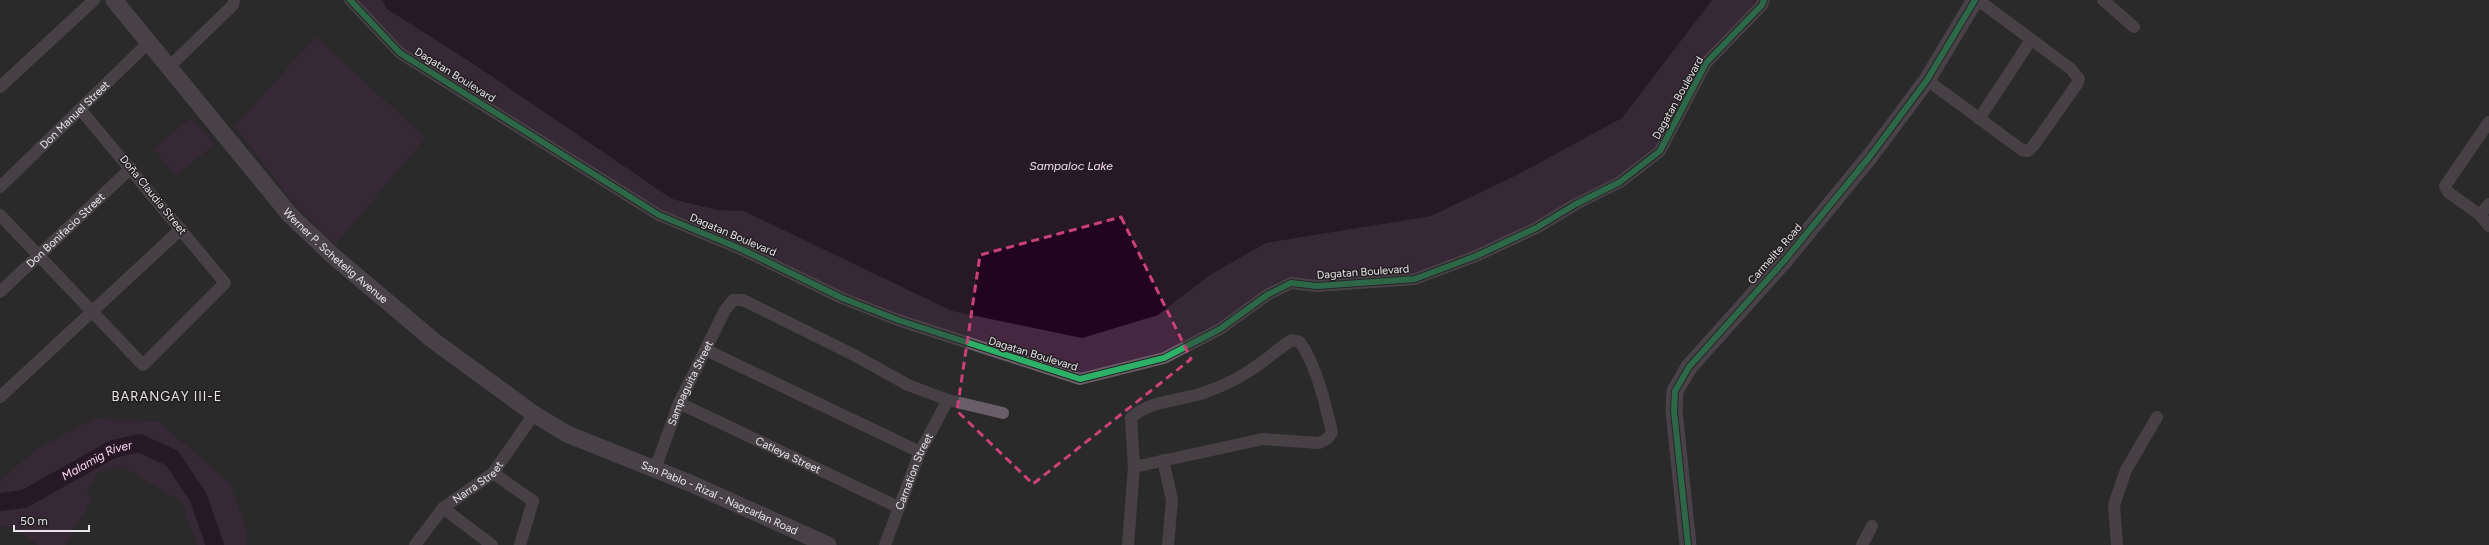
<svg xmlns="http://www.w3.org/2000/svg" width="2489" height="545" font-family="Figtree,sans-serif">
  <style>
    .green { fill: #452741 }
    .water { fill: #230420 }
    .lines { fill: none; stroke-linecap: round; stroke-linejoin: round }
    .river { stroke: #230420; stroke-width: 18 }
    .street { stroke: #695e67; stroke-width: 12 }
    .secondary { stroke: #6c616b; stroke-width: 17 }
    .cycleway-casing { stroke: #231f22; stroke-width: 8 }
    .cycleway { stroke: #2db169; stroke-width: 6 }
    .marked { fill: none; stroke: #c94177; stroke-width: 3; stroke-dasharray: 8 5; stroke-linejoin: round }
    .labels { text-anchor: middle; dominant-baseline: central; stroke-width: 3; stroke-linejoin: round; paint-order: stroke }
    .street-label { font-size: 11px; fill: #e7e5e7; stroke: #231f22 }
    .water-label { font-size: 12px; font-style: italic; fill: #fad8f4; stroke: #231f22 }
    .quarter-label { font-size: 13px; letter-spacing: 1px; fill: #e7e5e7; stroke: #231f22 }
  </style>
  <rect width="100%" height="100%" fill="#2b2a2b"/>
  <g class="green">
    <path d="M350 0H382L387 9 717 210 744 211 952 311 1210 275 1266 243 1431 216 1622 118 1712 0H1764L1706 63 1660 151 1620 182 1415 279 1291 283 1164 358 1080 379 897 320 659 215 400 53Z"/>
    <path d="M316 37 425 138 335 245 293 202 235 126Z"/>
    <path d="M191 118 214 144 176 176 154 149Z"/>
    <path d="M95 418 159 422 230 484 247 531V545H198L181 501 122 466 98 472 87 490 92 498 65 545H39L15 528 0 526V482L35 450Z"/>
  </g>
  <path class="water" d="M382 0H1712L1622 118 1517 175 1431 216 1266 243 1210 275 1158 315 1082 338 952 311 744 211 717 210 672 199 475 65 387 9Z"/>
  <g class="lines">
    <path class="river" id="s1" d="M0 502 24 499 113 449 139 443 172 458 198 497 215 545"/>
    <g class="street">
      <path d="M350 0 400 53 659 215 741 249 842 298 898 320 1080 379 1164 358 1220 329 1267 295 1291 283 1317 286 1415 279 1476 256 1536 228 1576 204 1620 182 1660 151 1706 63 1762 5 1764 0"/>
      <path d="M2103 0 2134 27"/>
      <path d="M169 67 233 5 234 0"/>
      <path d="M1927 80 2022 150 2028 151 2034 145 2077 84 2079 79 2071 69 1978 0"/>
      <path d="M0 87 94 0"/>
      <path d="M1979 119 2031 40"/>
      <path d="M2489 122 2445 186 2448 192 2480 215 2489 226"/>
      <path id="s2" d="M0 187 149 42"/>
      <path d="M0 215 143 365 225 283 80 109"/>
      <path d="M2480 215 2489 204"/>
      <path id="s3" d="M0 292 131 168"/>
      <path d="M706 350 920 452"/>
      <path d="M0 397 181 229"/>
      <path id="s4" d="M679 403 898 507"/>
      <path d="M1163 460 1172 500 1168 545"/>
      <path id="s5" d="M655 469 679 403 725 310 733 300H743L856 356 908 385 948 400 1003 413"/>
      <path d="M493 473 533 501 520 545"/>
      <path d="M443 508 492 545"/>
      <path id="s6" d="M415 545 443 508 493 473 534 414"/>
      <path id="s7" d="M885 545 920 452 948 400"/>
      <path d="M1128 545 1134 467 1131 418C1150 400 1179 401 1203 393 1224 386 1247 374 1265 360 1274 353 1282 346 1292 340L1300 342C1317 367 1325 403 1332 432L1327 439 1319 443 1263 439 1134 467"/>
      <path d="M1862 545 1872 526"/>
      <path d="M2117 545 2114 505 2126 470 2157 417"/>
    </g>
    <g class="secondary">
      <path id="s8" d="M114 0 290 215 332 255 434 341 534 414 567 434 692 484 828 545"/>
      <path d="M1688 545 1674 411 1675 391 1689 367 1784 261 1871 155 1927 80 1975 0"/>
    </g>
    <g class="cycleway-casing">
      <g id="cycleway">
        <path d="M350 0 400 53 659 215 741 249 842 298 898 320 1080 379 1164 358 1220 329 1267 295 1291 283 1317 286 1415 279 1476 256 1536 228 1576 204 1620 182 1660 151 1706 63 1762 5 1764 0"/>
        <path d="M1688 545 1674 411 1675 391 1689 367 1784 261 1871 155 1927 80 1975 0"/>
      </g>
    </g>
    <use href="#cycleway" class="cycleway"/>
  </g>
  <path d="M0 0H2489V545H0ZM1121 217 1191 359 1033 484 957 411 980 255Z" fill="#2b2a2b" fill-opacity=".55" fill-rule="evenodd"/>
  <path class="marked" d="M1121 217 1191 359 1033 484 957 411 980 255Z"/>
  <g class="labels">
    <g class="street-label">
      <text transform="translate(455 75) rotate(32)">Dagatan Boulevard</text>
      <text transform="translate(1678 98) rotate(-61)">Dagatan Boulevard</text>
      <text stroke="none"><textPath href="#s2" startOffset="104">Don Manuel Street</textPath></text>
      <text transform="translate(153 195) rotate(51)">Doña Claudia Street</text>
      <text stroke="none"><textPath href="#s3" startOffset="90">Don Bonifacio Street</textPath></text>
      <text transform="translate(733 235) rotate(23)">Dagatan Boulevard</text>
      <text transform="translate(1775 254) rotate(-49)">Carmelite Road</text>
      <text stroke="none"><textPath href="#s8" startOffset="339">Werner P. Schetelig Avenue</textPath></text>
      <text transform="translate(1363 272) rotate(-4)">Dagatan Boulevard</text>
      <text transform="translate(1033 354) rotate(17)">Dagatan Boulevard</text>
      <text stroke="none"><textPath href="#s5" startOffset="93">Sampaguita Street</textPath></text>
      <text stroke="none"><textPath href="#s4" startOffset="121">Catleya Street</textPath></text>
      <text stroke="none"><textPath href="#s7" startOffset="79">Carnation Street</textPath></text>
      <text stroke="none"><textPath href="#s6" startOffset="90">Narra Street</textPath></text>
      <text stroke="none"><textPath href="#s8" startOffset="797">San Pablo - Rizal - Nagcarlan Road</textPath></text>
    </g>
    <g class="water-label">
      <text x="1071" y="166">Sampaloc Lake</text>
      <text stroke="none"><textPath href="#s1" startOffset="107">Malamig River</textPath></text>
    </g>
    <g class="quarter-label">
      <text x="167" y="396">BARANGAY III-E</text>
    </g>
  </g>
  <path d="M14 525v6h75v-6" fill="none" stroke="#e7e5e7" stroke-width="2"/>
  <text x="20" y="525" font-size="12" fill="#e7e5e7" stroke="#231f22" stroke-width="3" paint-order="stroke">50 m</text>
</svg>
